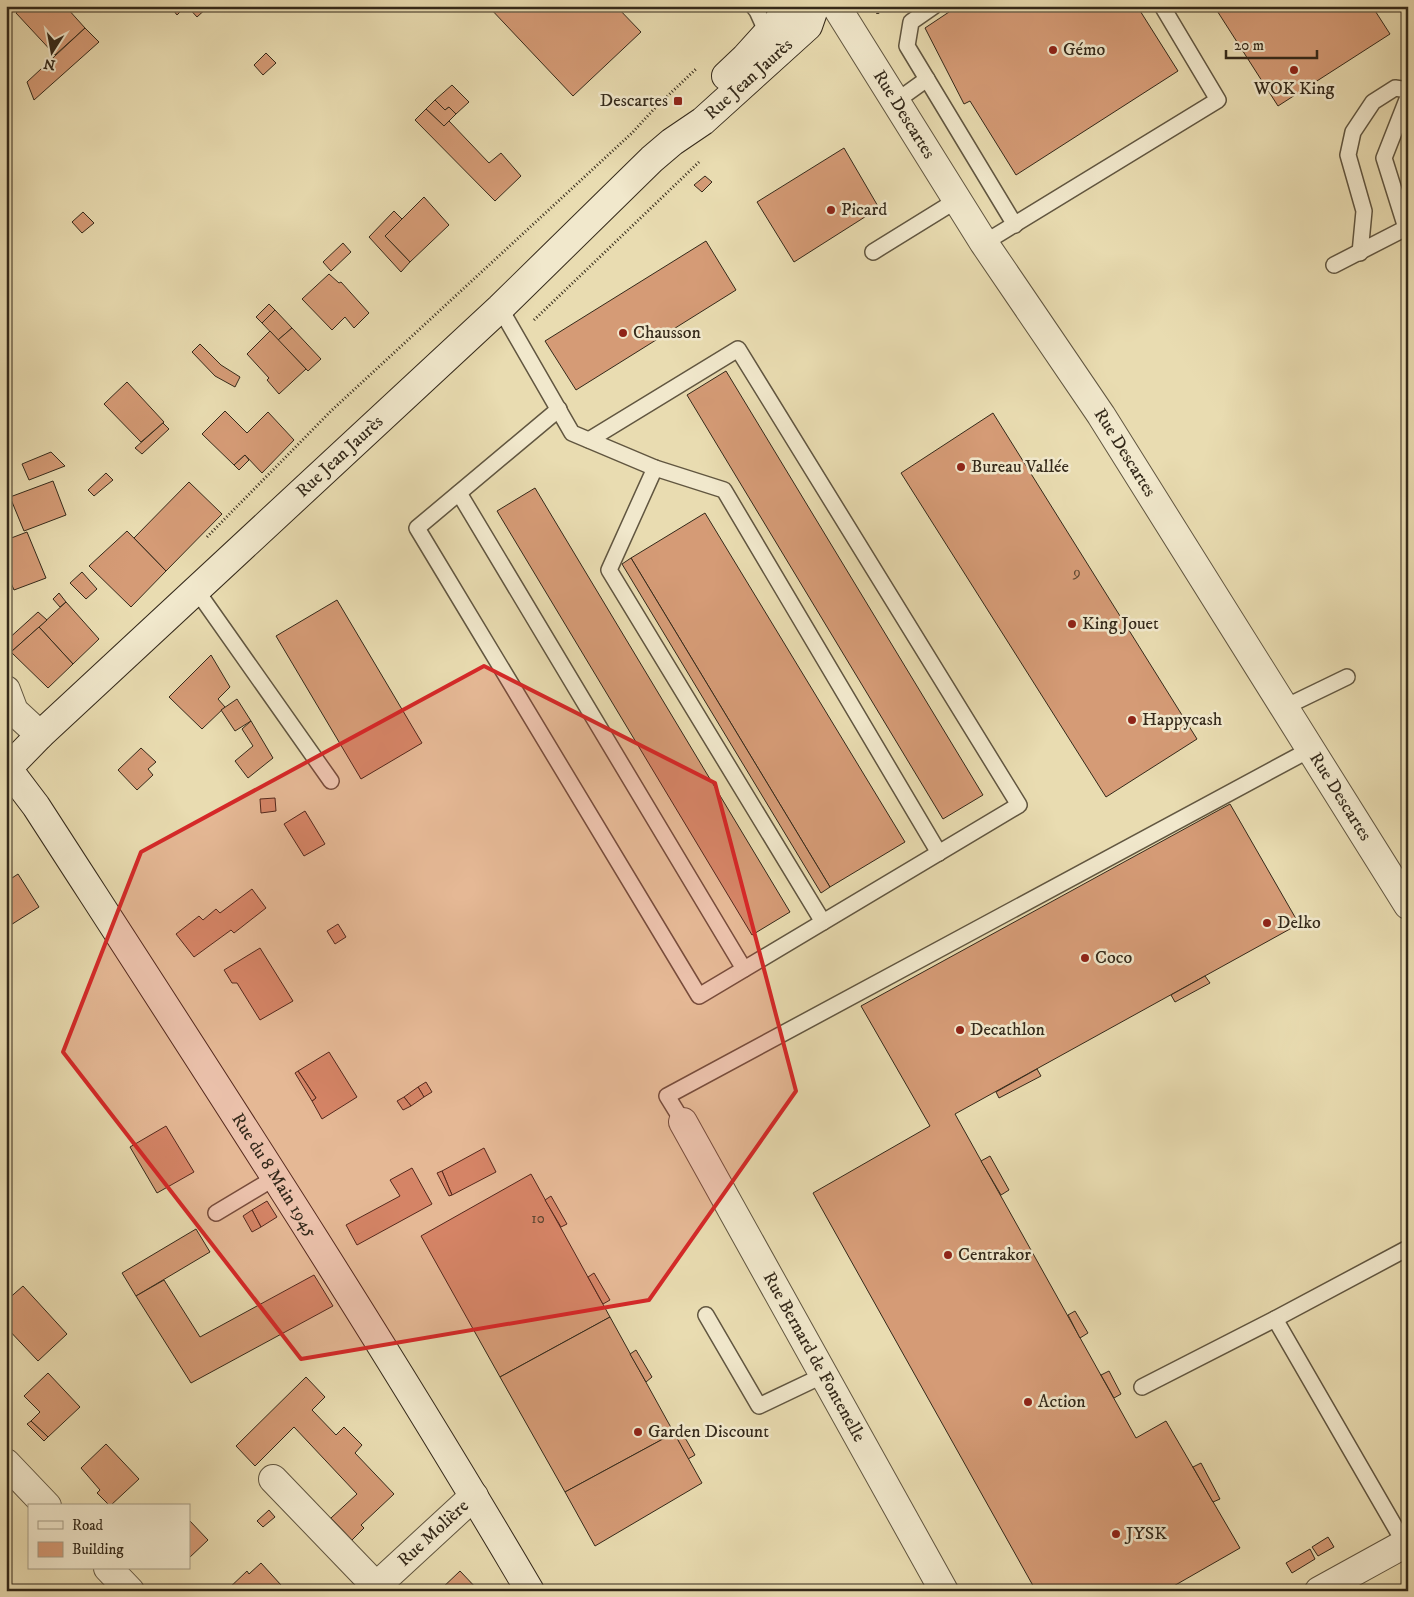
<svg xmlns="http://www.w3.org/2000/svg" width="1414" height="1597" font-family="'IM FELL DW Pica',serif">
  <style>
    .building { fill: #d59b76; stroke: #34291a }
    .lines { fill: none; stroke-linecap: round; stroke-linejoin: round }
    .service-casing { stroke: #615640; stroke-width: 18 }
    .minor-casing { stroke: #615640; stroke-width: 30 }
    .secondary-casing { stroke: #34291a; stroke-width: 30 }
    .path { stroke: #34291a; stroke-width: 3; stroke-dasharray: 1 2.5; stroke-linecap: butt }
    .service { stroke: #f1e8cc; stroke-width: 15 }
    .minor { stroke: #f1e8cc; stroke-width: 28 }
    .secondary { stroke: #f1e8cc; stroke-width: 28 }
    .marked { fill: #d62828; fill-opacity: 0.2; stroke: #d62828; stroke-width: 4; stroke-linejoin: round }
    .poi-dot { fill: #8f2418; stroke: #f1e8cc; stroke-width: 2 }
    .labels { text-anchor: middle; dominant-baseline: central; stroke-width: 5; stroke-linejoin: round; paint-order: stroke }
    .number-label { font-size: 15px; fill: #5c4631 }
    .poi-label { font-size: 18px; fill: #34291a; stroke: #f1e8cc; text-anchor: start }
    .street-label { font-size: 18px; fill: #34291a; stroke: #f1e8cc }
  </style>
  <rect width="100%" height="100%" fill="#e9dcb1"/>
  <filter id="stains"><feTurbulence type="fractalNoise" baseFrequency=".004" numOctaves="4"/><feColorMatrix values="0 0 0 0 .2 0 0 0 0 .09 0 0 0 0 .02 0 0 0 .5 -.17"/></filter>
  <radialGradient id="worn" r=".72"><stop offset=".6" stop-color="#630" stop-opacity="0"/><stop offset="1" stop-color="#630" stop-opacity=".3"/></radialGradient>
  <g class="building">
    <path d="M24 6H68L67 8 85 28 55 55 16 13Z"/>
    <path d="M170 6H186L177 15Z"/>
    <path d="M187 6H209L197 17Z"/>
    <path d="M488 6H616L641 32 573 96Z"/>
    <path d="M958 6H1137L1178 71 1016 175 970 101 964 104 925 28Z"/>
    <path d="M1214 6H1372L1390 34 1278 106Z"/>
    <path d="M85 28 99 42 34 100 27 82Z"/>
    <path d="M266 53 276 63 263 75 254 65Z"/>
    <path d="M452 85 469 102 456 114 449 107 445 110 435 100Z"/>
    <path d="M435 100 445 110 449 107 456 114 444 126 426 109Z"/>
    <path d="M426 109 444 126 449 121 489 163 501 153 521 176 495 201 415 120Z"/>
    <path d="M844 148 879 208 794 262 757 202Z"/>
    <path d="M705 176 712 182 702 192 694 185Z"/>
    <path d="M424 197 449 225 410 262 385 236Z"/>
    <path d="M394 211 402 219 385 236 410 262 401 272 369 237Z"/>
    <path d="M83 212 94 223 82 233 72 222Z"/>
    <path d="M706 241 736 290 576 390 545 341Z"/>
    <path d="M343 243 351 252 331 271 323 262Z"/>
    <path d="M329 274 339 283 341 282 369 313 354 328 345 317 332 330 302 299Z"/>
    <path d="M269 304 275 310 262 323 256 317Z"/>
    <path d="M275 310 292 328 278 340 262 323Z"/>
    <path d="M292 328 321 359 308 371 278 340Z"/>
    <path d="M270 331 306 369 279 394 267 380 269 378 247 354Z"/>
    <path d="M200 344 221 365 240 377 235 387 215 376 192 352Z"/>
    <path d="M726 371 983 795 943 819 687 395Z"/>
    <path d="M127 382 164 422 141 442 104 404Z"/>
    <path d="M225 411 247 433 268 412 294 440 262 473 245 455 234 465 202 434Z"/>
    <path d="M993 413 1197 739 1106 797 901 473Z"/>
    <path d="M163 423 169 429 142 454 135 448Z"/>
    <path d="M51 452 65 466 29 480 22 464Z"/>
    <path d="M245 455 249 460 239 470 234 465Z"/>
    <path d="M106 473 113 480 94 496 88 490Z"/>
    <path d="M53 481 66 515 24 531 10 497Z"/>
    <path d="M189 482 222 514 166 571 134 538Z"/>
    <path d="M535 488 790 912 752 935 497 511Z"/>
    <path d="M705 513 905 842 830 887 631 558Z"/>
    <path d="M127 531 166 571 131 607 89 566Z"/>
    <path d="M27 532 46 578 14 590 8 576H6V540Z"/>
    <path d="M631 558 830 887 821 893 622 564Z"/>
    <path d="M82 572 97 589 86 599 70 583Z"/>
    <path d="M59 593 66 602 60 607 53 599Z"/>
    <path d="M337 600 422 743 361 779 276 636Z"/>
    <path d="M66 602 99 639 73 664 39 627Z"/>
    <path d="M38 612 47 620 11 652 6 648V641Z"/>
    <path d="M39 627 73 664 48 688 11 652Z"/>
    <path d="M211 655 230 687 218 699 225 707 202 729 169 697Z"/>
    <path d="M237 699 251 721 235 731 221 710Z"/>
    <path d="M251 721 273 758 248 778 235 761 253 746 242 729Z"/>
    <path d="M141 748 156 762 148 769 153 775 137 790 118 770Z"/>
    <path d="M275 798 276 811 261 813 260 799Z"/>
    <path d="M1230 804 1299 924 955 1114 1136 1438 1166 1421 1240 1548 1165 1591H1036L813 1193 930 1126 861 1006Z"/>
    <path d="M305 811 325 844 304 856 284 824Z"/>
    <path d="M18 874 39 907 6 928V882Z"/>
    <path d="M252 889 266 908 234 933 231 930 194 957 176 934 199 916 203 920 216 909 220 913Z"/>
    <path d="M338 924 346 937 335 944 327 931Z"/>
    <path d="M260 948 293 1001 260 1020 237 983H232L224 970Z"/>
    <path d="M1205 976 1210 983 1175 1002 1171 995Z"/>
    <path d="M329 1052 357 1097 322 1119 312 1101 316 1098 298 1071Z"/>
    <path d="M1037 1069 1041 1076 999 1098 996 1092Z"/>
    <path d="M298 1071 316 1098 312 1101 295 1073Z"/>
    <path d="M426 1082 432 1092 424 1097 418 1087Z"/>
    <path d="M418 1087 424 1097 411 1106 404 1097Z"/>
    <path d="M404 1097 411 1106 403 1110 397 1101Z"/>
    <path d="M166 1126 194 1172 157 1193 130 1147Z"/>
    <path d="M484 1148 496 1172 452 1195 442 1171Z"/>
    <path d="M990 1156 1009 1190 1001 1195 981 1161Z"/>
    <path d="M412 1168 432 1204 357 1245 346 1225 400 1196 390 1180Z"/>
    <path d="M442 1171 452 1195 449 1196 437 1173Z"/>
    <path d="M531 1174 610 1317 500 1377 421 1236Z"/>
    <path d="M551 1196 567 1224 561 1227 545 1200Z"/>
    <path d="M267 1201 277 1217 261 1227 252 1210Z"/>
    <path d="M252 1210 261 1227 252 1232 243 1216Z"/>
    <path d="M196 1229 210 1252 136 1296 122 1273Z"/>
    <path d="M594 1273 610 1300 603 1304 588 1277Z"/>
    <path d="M314 1275 333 1306 191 1383 136 1296 164 1280 200 1337Z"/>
    <path d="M23 1286 67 1334 38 1361 6 1327V1301Z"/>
    <path d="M1075 1311 1088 1333 1080 1338 1068 1315Z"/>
    <path d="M610 1317 674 1433 565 1492 500 1377Z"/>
    <path d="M636 1350 652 1377 646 1382 630 1354Z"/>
    <path d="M1109 1371 1121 1394 1114 1398 1101 1375Z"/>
    <path d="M48 1373 80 1407 48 1437 31 1421 40 1412 24 1396Z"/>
    <path d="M306 1377 325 1397 312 1410 336 1435 344 1427 362 1445 355 1453 394 1494 361 1525 364 1528 352 1540 331 1518 357 1494 294 1427 255 1466 236 1446Z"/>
    <path d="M31 1421 48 1437 44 1441 27 1424Z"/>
    <path d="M680 1429 695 1455 688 1459 674 1433Z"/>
    <path d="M674 1433 702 1483 595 1546 565 1492Z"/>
    <path d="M106 1444 139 1479 110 1506 97 1493 100 1490 81 1468Z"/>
    <path d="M1201 1463 1220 1499 1213 1502 1193 1467Z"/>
    <path d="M269 1510 275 1517 263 1527 257 1521Z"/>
    <path d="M189 1520 208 1540 189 1558Z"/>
    <path d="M1328 1537 1334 1547 1318 1556 1312 1547Z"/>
    <path d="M1310 1549 1315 1559 1292 1573 1286 1563Z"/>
    <path d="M261 1563 281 1585 275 1591H226L247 1571 249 1574Z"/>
    <path d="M460 1571 479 1591H439Z"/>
    <path d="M7 1580 18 1591H6Z"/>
  </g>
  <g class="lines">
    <g class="service-casing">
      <g id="service">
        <path d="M753 6 757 11 767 33"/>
        <path d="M934 6 911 22 907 46 1015 225"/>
        <path d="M895 102 927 79"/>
        <path d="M984 243 1218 100 1162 6"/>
        <path d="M873 252 957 200"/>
        <path d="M1360 253 1364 211 1348 155 1353 132 1373 102 1395 88 1408 90"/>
        <path d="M1334 265 1406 228 1384 158 1408 97"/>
        <path d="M500 308 572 433 655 468 724 490 939 853"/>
        <path d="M559 409 417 528 699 996 1019 805 738 349 589 440"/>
        <path d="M655 468 609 570 823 922"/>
        <path d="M459 493 744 969"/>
        <path d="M197 591 331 781"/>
        <path d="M1285 707 1347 677"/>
        <path d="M683 1122 667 1096 1311 749"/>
        <path d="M216 1213 276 1177"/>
        <path d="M706 1315 759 1406 824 1375"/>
        <path d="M1275 1319 1405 1544"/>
        <path d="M1142 1387 1275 1319 1408 1248"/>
      </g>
    </g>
    <g class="minor-casing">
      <g id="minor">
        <path id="s1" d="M836 6 984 243 1101 415 1408 905"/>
        <path d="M6 690 14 711 40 735"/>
        <path id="s2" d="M683 1122 944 1591"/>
        <path d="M6 1463 47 1506"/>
        <path d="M273 1479 376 1586"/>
        <path d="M108 1568 130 1591"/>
        <path id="s3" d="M371 1591 474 1496"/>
        <path d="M1319 1591 1408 1542"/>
      </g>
    </g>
    <g class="secondary-casing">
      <g id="secondary">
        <path d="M726 76 745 58 792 6"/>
        <path id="s4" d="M8 769 36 806C204 1066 373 1324 530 1591"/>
        <path id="s5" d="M6 770 40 735 500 308 652 159 672 142 703 121 808 26 815 6"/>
      </g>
    </g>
    <g class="path">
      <path d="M877 6 878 16"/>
      <path d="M534 320 699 162"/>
      <path d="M207 537 332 410 632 133 655 108 697 68"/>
    </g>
    <use href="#service" class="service"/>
    <use href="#minor" class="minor"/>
    <use href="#secondary" class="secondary"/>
  </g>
  <path class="marked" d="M484 666 715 783 796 1091 649 1300 301 1359 63 1052 141 852Z"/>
  <g class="poi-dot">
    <circle cx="1053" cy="50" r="5"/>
    <circle cx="1294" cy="70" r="5"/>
    <rect x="673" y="96" width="10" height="10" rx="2.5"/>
    <circle cx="831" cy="210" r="5"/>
    <circle cx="623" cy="333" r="5"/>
    <circle cx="961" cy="467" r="5"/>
    <circle cx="1072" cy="624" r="5"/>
    <circle cx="1132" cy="720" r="5"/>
    <circle cx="1267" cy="923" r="5"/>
    <circle cx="1085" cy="958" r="5"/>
    <circle cx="960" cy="1030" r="5"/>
    <circle cx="948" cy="1255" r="5"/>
    <circle cx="1028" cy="1402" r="5"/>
    <circle cx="638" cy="1432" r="5"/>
    <circle cx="1116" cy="1534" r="5"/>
  </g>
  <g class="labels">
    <g class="number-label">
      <text x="1077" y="572">9</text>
      <text x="538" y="1218">10</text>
    </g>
    <g class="poi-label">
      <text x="1063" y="50">Gémo</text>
      <text x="1294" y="89" text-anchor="middle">WOK King</text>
      <text x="668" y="101" text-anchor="end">Descartes</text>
      <text x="841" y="210">Picard</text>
      <text x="633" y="333">Chausson</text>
      <text x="971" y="467">Bureau Vallée</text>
      <text x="1082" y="624">King Jouet</text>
      <text x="1142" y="720">Happycash</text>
      <text x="1277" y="923">Delko</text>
      <text x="1095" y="958">Coco</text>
      <text x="970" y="1030">Decathlon</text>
      <text x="958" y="1255">Centrakor</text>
      <text x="1038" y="1402">Action</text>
      <text x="648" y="1432">Garden Discount</text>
      <text x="1126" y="1534">JYSK</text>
    </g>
    <g class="street-label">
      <text stroke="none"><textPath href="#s5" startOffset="1015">Rue Jean Jaurès</textPath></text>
      <text stroke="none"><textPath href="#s1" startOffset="128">Rue Descartes</textPath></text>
      <text stroke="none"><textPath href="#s1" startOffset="532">Rue Descartes</textPath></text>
      <text stroke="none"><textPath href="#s5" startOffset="458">Rue Jean Jaurès</textPath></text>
      <text stroke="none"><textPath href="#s1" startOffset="938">Rue Descartes</textPath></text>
      <text stroke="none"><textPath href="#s4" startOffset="486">Rue du 8 Main 1945</textPath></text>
      <text stroke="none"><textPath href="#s2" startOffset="269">Rue Bernard de Fontenelle</textPath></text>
      <text stroke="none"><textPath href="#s3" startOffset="85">Rue Molière</textPath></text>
    </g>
  </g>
  <rect width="1414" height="1597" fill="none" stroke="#e9dcb1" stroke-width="25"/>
  <rect x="8" y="8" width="1399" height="1582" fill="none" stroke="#34291a" stroke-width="2.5"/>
  <rect x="12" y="12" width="1389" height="1572" fill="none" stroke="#34291a"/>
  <rect x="28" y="1504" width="162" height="65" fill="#f1e8cc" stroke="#a59c85"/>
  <rect x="38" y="1521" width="25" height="8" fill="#f1e8cc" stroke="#a59c85"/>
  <text x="72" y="1530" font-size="15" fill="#34291a">Road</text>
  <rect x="38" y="1542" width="25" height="15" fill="#d59b76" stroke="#a59c85"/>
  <text x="72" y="1554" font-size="15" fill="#34291a">Building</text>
  <g transform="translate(52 52) rotate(191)" stroke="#f1e8cc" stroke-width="4" paint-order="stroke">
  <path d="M0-4L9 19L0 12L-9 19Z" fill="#34291a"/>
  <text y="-8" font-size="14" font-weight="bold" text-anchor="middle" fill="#34291a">N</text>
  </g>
  <path d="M1226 50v8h91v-8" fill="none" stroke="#34291a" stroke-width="2.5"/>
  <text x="1234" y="50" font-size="15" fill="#34291a" stroke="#f1e8cc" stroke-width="4" paint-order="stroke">20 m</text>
  <rect width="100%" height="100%" filter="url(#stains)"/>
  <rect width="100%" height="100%" fill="url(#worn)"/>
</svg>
